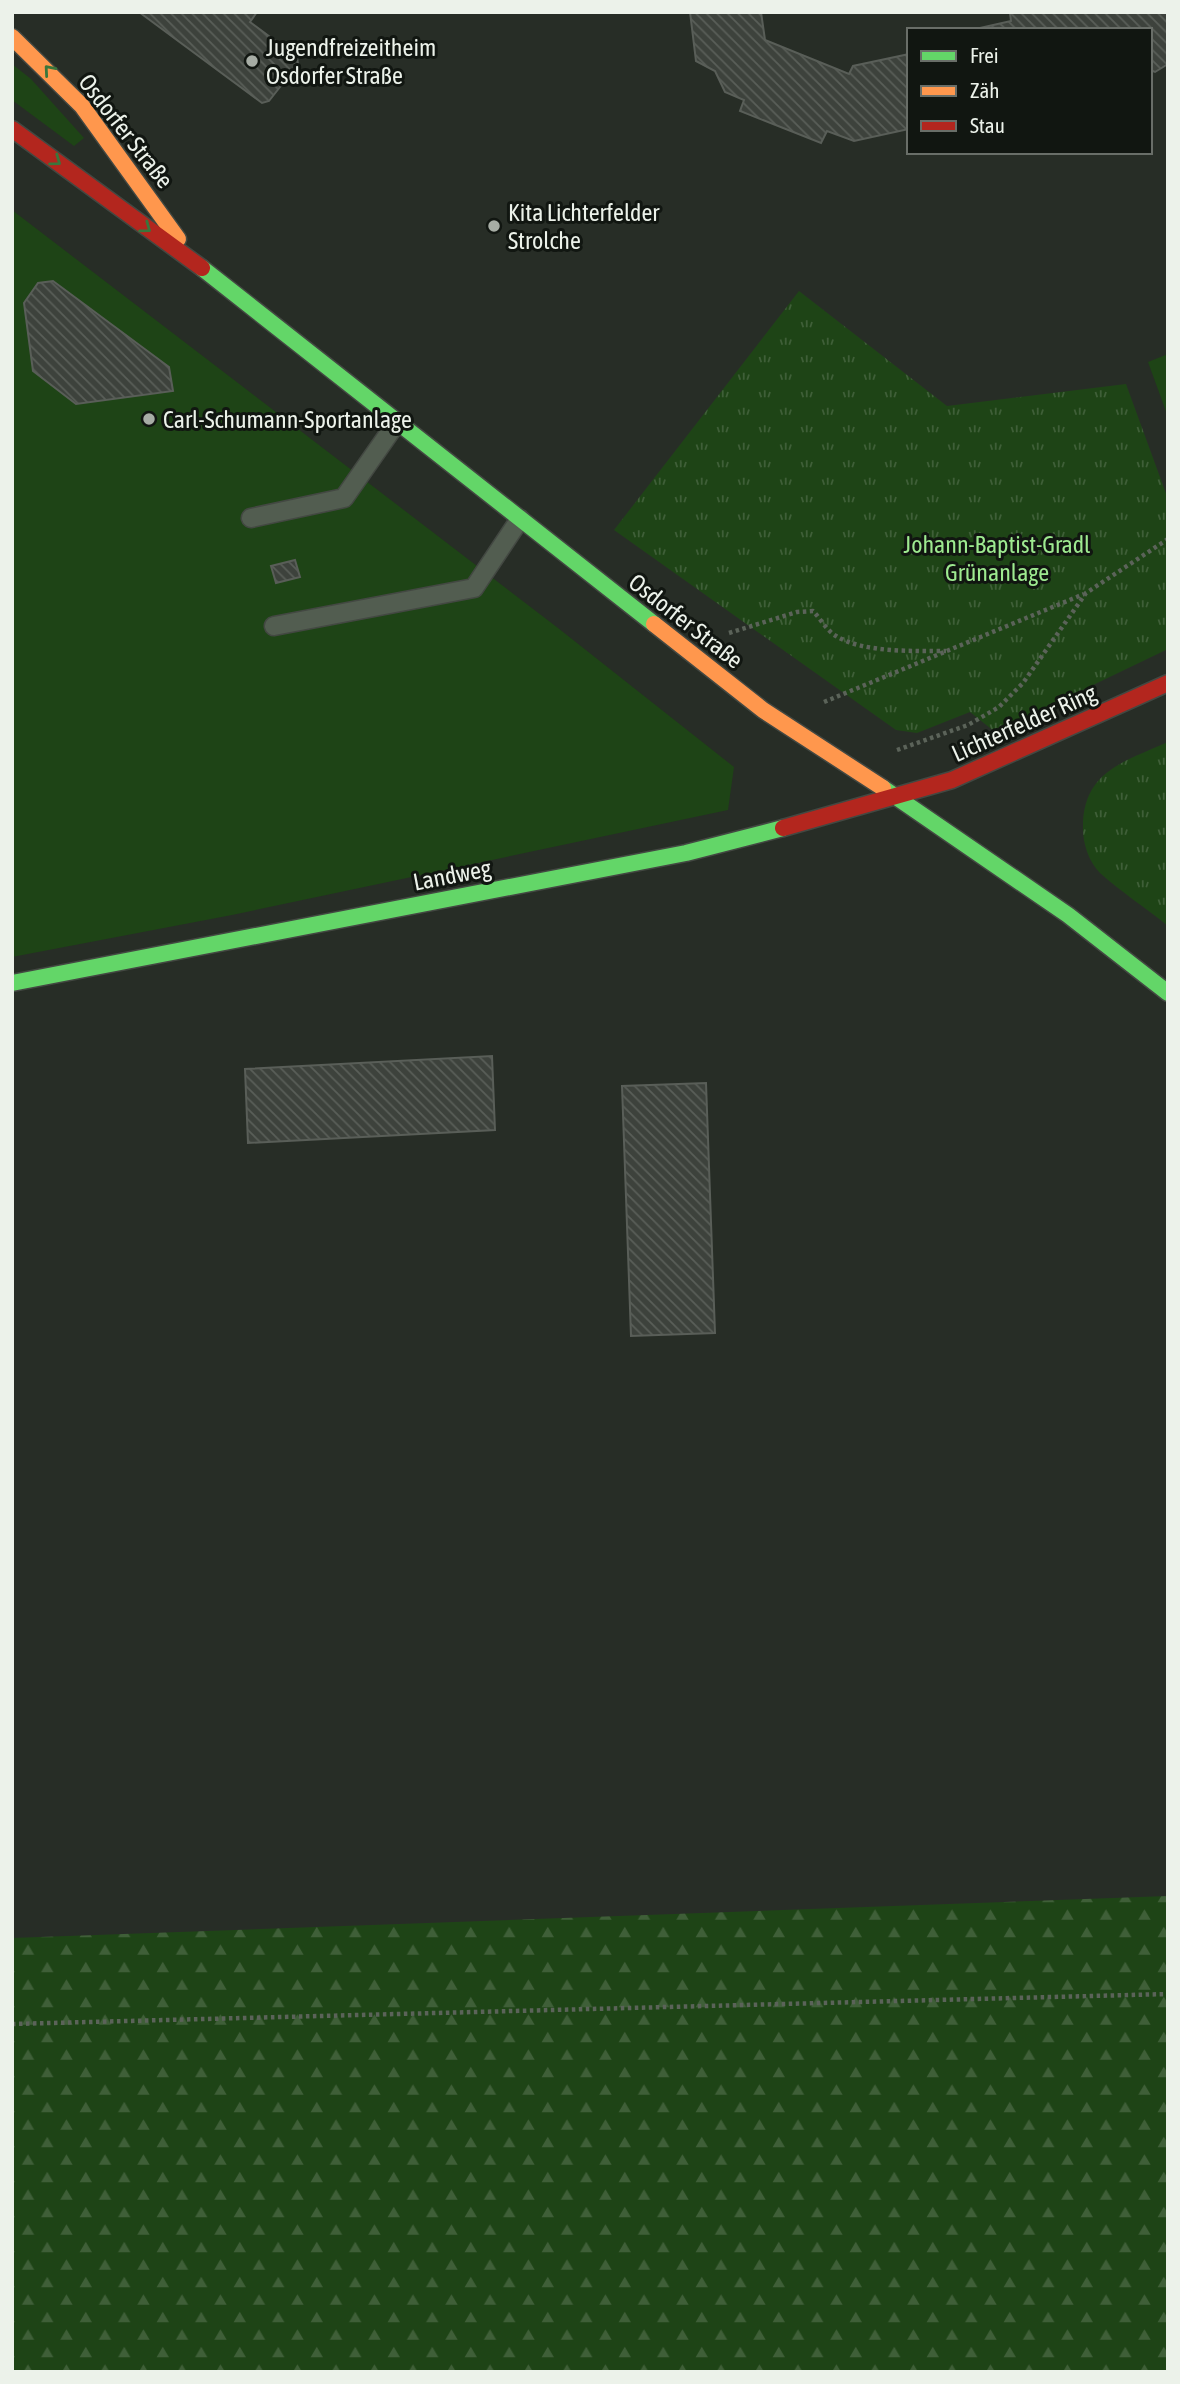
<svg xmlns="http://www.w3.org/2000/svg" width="1180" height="2384" font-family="'Asap Condensed',sans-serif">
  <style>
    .green { fill: #1e4416 }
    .forest { fill: url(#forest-firs) }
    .park { fill: url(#park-tufts) }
    .building { fill: url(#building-back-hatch); stroke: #595e58; stroke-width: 2 }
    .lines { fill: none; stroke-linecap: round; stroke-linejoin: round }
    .lane-casing { stroke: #434842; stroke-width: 21 }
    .fast-casing { stroke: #434842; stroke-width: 19 }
    .slow-casing { stroke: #434842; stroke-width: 19 }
    .jam-casing { stroke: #434842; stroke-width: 19 }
    .path { stroke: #5b6359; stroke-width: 4.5; stroke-dasharray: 3.5 3.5; stroke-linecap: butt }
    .lane { stroke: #525d50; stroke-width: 18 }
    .fast { stroke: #63d668; stroke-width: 16 }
    .slow { stroke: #ff974d; stroke-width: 16 }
    .jam { stroke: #b3261e; stroke-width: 16 }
    .oneway { stroke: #3a763c }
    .poi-dot { fill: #a7ada5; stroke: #111611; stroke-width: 2.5 }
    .labels { text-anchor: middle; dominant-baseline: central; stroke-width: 6; stroke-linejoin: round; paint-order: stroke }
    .poi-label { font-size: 24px; fill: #ecf2ea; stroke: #111611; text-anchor: start }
    .street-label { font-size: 24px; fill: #ecf2ea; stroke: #111611 }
    .park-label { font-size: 24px; fill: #9eea90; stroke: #111611 }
  </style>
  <defs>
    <pattern id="forest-firs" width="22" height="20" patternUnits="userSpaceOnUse" patternTransform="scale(1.75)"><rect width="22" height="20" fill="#1e4416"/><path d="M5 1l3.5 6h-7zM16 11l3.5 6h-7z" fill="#3f5f38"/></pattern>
    <pattern id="park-tufts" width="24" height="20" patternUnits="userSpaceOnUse" patternTransform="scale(1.75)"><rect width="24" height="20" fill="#1e4416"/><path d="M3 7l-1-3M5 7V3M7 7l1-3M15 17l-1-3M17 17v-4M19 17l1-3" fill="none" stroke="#3f5f38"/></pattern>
    <pattern id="building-back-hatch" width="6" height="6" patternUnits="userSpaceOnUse" patternTransform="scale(1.75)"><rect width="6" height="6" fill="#3d423c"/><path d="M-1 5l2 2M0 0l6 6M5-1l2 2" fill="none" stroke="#595e58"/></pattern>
  </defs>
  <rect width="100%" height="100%" fill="#272d26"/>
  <g class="green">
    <path d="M12 64 31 79 84 138 74 146 12 100Z"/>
    <path d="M12 210 558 628 734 767 728 810 232 915 12 957Z"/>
    <path d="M1168 354V417L1148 362Z"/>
  </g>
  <path class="forest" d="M1168 1896V2372H12V1938Z"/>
  <g class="park">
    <path d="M799 291 947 406 1126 384 1168 499V649L995 732 970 712 917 733 896 730 614 530Z"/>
    <path d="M1168 742V926C1146 908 1121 892 1100 873 1089 862 1083 844 1083 829 1082 772 1123 762 1168 742Z"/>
  </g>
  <g class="building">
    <path d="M139 12H257L250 22 297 57 298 64 269 101 262 103Z"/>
    <path d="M690 12H761L765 40 849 74 853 66 909 54V129L854 141 827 131 821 143 740 111 744 100 725 92 715 71 696 61Z"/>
    <path d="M1168 12V64L1155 72 1150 70V30H971L1011 21 1010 13 1012 12Z"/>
    <path d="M53 281 169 367 173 391 76 404 33 371 24 303 38 283Z"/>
    <path d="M295 560 300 577 276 583 271 566Z"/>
    <path d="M492 1056 495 1130 248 1143 245 1069Z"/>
    <path d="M706 1083 715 1333 631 1336 622 1086Z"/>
  </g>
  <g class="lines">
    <g class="lane-casing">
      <g id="lane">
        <path d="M251 518 344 498 397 422"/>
        <path d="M274 626 474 588 520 519"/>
      </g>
    </g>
    <g class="fast-casing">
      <g id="fast">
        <path d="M202 268 654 624"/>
        <path d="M883 788 1068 915 1168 993"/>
        <path d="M12 983 686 853 783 828"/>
      </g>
    </g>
    <g class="slow-casing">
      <g id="slow">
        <path d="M12 37 82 106 178 239"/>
        <path d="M654 624 763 710 883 788"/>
      </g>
    </g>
    <g class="jam-casing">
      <g id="jam">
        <path d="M12 129 202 268"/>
        <path d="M783 828 952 780 1168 683"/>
      </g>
    </g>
    <g class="path">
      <path d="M729 633 797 612 813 611C820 618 827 631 836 636 863 653 915 651 946 651"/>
      <path d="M824 702 1084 594"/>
      <path d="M897 750 968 725 999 707 1023 683 1086 593 1168 539"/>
      <path d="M12 2024 1168 1994"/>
    </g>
    <use href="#lane" class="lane"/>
    <use href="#fast" class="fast"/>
    <use href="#slow" class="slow"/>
    <use href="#jam" class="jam"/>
  </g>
  <defs><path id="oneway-chevron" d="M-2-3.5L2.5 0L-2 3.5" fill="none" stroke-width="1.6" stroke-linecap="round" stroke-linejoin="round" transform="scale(1.75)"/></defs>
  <g class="oneway">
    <use href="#oneway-chevron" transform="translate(49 70) rotate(-131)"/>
    <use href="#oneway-chevron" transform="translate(56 161) rotate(36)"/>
    <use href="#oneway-chevron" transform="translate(146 228) rotate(36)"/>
  </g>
  <g class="poi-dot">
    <circle cx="252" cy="61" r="7"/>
    <circle cx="494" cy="226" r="7"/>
    <circle cx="149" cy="419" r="7"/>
  </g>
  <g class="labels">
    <g class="poi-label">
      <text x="266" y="47">Jugendfreizeitheim<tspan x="266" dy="28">Osdorfer Straße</tspan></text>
      <text x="508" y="212">Kita Lichterfelder<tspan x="508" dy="28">Strolche</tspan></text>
      <text x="163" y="419">Carl-Schumann-Sportanlage</text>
    </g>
    <g class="street-label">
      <text transform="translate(126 131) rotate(52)">Osdorfer Straße</text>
      <text transform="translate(686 621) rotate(38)">Osdorfer Straße</text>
      <text transform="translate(1024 723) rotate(-24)">Lichterfelder Ring</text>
      <text transform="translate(452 875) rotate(-11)">Landweg</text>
    </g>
    <g class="park-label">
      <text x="997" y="544">Johann-Baptist-Gradl<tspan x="997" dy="28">Grünanlage</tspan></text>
    </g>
  </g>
  <rect width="1180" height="2384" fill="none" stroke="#ecf2ea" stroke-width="28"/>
  <rect x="907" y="28" width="245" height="126" fill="#111611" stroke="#696e68" stroke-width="2"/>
  <rect x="921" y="51" width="35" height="10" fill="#63d668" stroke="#696e68" stroke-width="2"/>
  <text x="970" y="63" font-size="21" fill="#ecf2ea">Frei</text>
  <rect x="921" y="86" width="35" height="10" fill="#ff974d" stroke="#696e68" stroke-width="2"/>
  <text x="970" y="98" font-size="21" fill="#ecf2ea">Zäh</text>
  <rect x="921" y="121" width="35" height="10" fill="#b3261e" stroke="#696e68" stroke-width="2"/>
  <text x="970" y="133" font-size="21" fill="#ecf2ea">Stau</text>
</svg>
